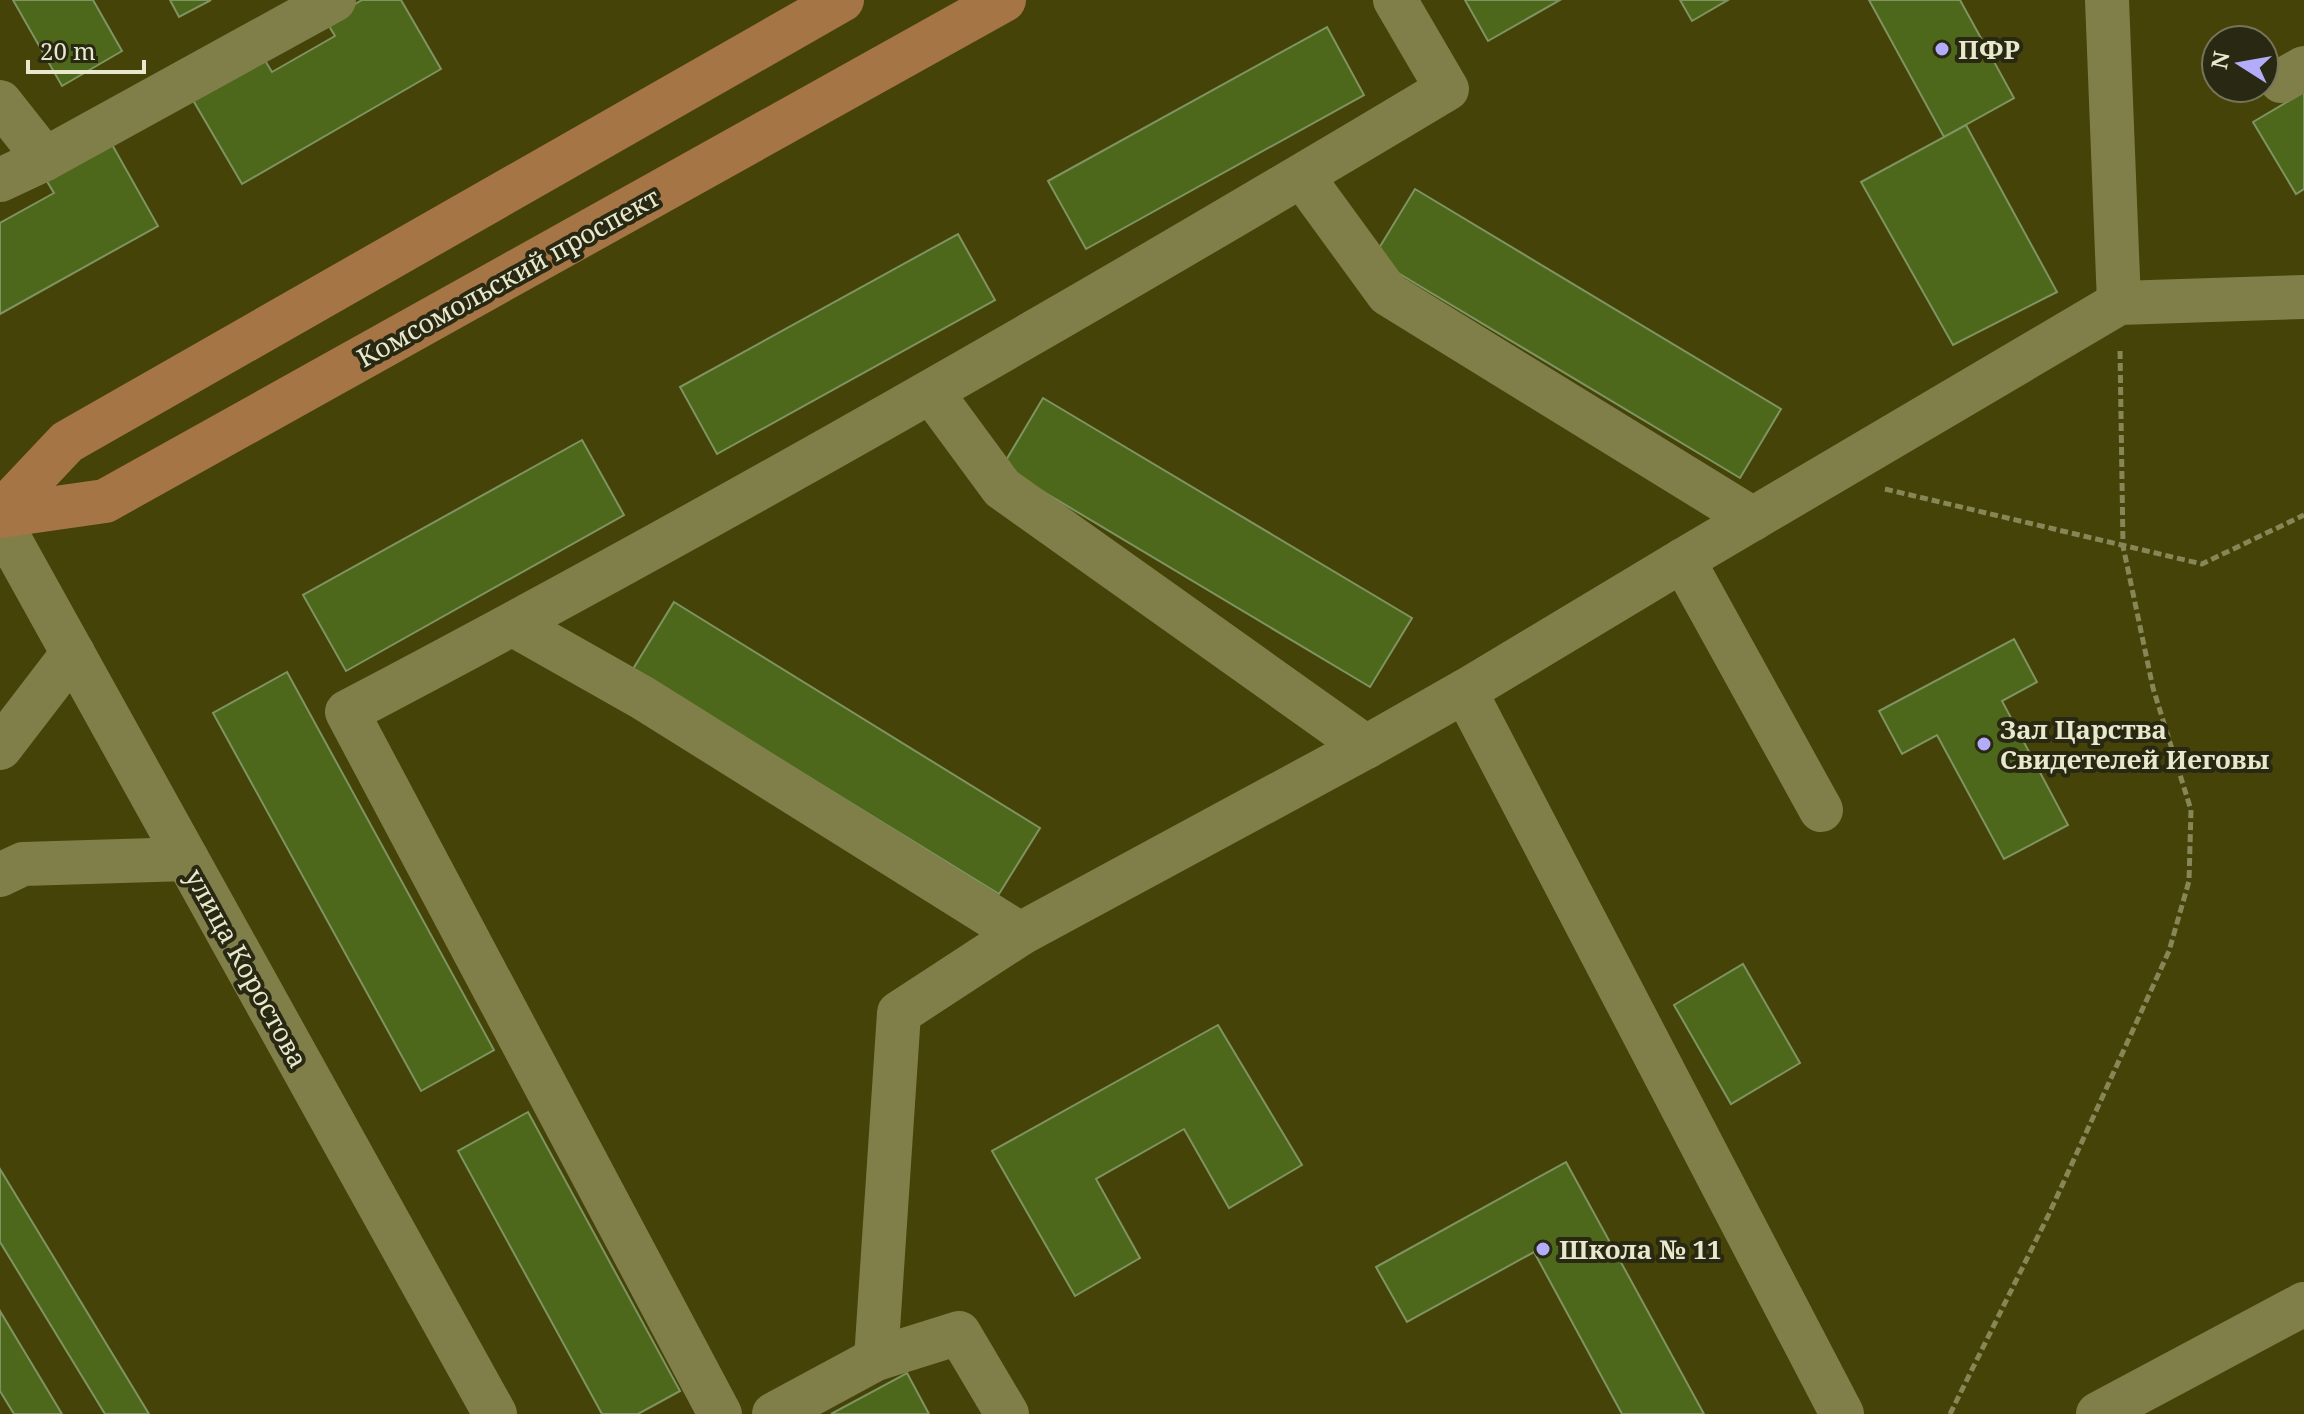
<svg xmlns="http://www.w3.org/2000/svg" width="2304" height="1414" font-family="'Noto Serif',serif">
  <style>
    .building { fill: #4d681a; stroke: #7f9462; stroke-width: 2 }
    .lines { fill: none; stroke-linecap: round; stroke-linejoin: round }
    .path { stroke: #878657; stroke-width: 5; stroke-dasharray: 8 4; stroke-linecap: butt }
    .minor { stroke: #807f49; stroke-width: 44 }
    .major { stroke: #a67545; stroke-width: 44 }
    .poi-dot { fill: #b3adf9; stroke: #292812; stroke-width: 3 }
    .labels { text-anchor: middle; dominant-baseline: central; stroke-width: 8; stroke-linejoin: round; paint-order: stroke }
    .poi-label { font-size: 26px; font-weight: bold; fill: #e8e8cc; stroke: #292812; text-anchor: start }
    .street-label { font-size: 26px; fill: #e8e8cc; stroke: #292812 }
  </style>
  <rect width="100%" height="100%" fill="#454308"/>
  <g class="building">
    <path d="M13 0H93L122 51 62 86Z"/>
    <path d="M170 0H211L179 17Z"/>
    <path d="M362 0H401L441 69 242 184 190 95 261 54 272 72 335 36 326 21Z"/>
    <path d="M1465 0H1560L1488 41Z"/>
    <path d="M1680 0H1728L1692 21Z"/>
    <path d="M1869 0H1960L2014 98 1944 137Z"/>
    <path d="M1327 27 1364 95 1086 249 1048 181Z"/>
    <path d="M2304 92V189L2296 194 2253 122Z"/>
    <path d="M1966 125 2057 292 1953 345 1861 182Z"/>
    <path d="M110 141 158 226 0 314V223L54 193 45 178Z"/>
    <path d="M1415 189 1781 409 1740 478 1373 258Z"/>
    <path d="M958 234 995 300 717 454 680 387Z"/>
    <path d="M1043 398 1412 618 1370 687 1002 467Z"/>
    <path d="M582 440 624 515 346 671 303 595Z"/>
    <path d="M674 602 1040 828 999 894 633 669Z"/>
    <path d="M2014 639 2037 682 2002 701 2068 825 2004 859 1937 735 1902 754 1879 711Z"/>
    <path d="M287 672 494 1050 421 1091 213 713Z"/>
    <path d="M1743 964 1800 1063 1731 1104 1674 1005Z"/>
    <path d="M1218 1025 1302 1165 1229 1208 1184 1129 1096 1179 1140 1258 1075 1296 992 1151Z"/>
    <path d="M528 1112 680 1391 638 1414H602L458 1151Z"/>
    <path d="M1566 1162 1704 1414H1622L1534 1252 1407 1322 1376 1267Z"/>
    <path d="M0 1169 149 1414H105L0 1242Z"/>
    <path d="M0 1311 62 1414H14L0 1391Z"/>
    <path d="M907 1373 929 1414H831Z"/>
  </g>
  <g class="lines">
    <g class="path">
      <path d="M1885 489 2202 564 2304 515"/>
      <path d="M1950 1414 2049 1214 2169 951 2189 881 2191 810 2153 688 2123 546 2120 348"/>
    </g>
    <g class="minor">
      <path d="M2107 0 2119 303"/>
      <path d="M2281 81 2304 68"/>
      <path d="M0 102 45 159"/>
      <path d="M1302 176 1388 294 1753 519"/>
      <path d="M0 180 45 159 334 0"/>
      <path d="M932 393 1002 488 1366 747"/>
      <path d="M0 522 495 1414"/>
      <path d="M1683 560 1821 810"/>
      <path d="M514 625 643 698 1020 934"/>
      <path d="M1465 691 1842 1414"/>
      <path d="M0 748 73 653"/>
      <path d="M0 875 23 864 187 859"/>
      <path d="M876 1359 899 1013 1020 934 1366 747 1465 691 1683 560 2119 303 2304 297"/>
      <path d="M720 1414 347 712C720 516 1085 306 1447 89L1395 0"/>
      <path d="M774 1414 876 1359 959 1333 1007 1414"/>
      <path d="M2098 1414 2304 1304"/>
    </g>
    <g class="major">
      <path d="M0 513 67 442 842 0"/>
      <path d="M0 516 105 501 1004 0"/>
    </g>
  </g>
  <g class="poi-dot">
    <circle cx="1942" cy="49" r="8"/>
    <circle cx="1984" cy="744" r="8"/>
    <circle cx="1543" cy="1249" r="8"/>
  </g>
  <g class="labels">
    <g class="poi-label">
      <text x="1958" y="49">ПФР</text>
      <text x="2000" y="729">Зал Царства<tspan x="2000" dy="30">Свидетелей Иеговы</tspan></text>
      <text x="1559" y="1249">Школа № 11</text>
    </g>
    <g class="street-label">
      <text transform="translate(508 277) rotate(-29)">Комсомольский проспект</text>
      <text transform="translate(247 968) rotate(61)">улица Коростова</text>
    </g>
  </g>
  <g transform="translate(2240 64) rotate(281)"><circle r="38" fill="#292812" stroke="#75755c" stroke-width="2"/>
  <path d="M0-6L14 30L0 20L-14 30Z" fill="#b3adf9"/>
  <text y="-12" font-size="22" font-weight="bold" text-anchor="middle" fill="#e8e8cc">N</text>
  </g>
  <path d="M28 60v12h116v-12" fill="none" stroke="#e8e8cc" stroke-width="4"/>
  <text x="40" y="60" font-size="24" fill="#e8e8cc" stroke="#292812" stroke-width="6" paint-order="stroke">20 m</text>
</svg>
